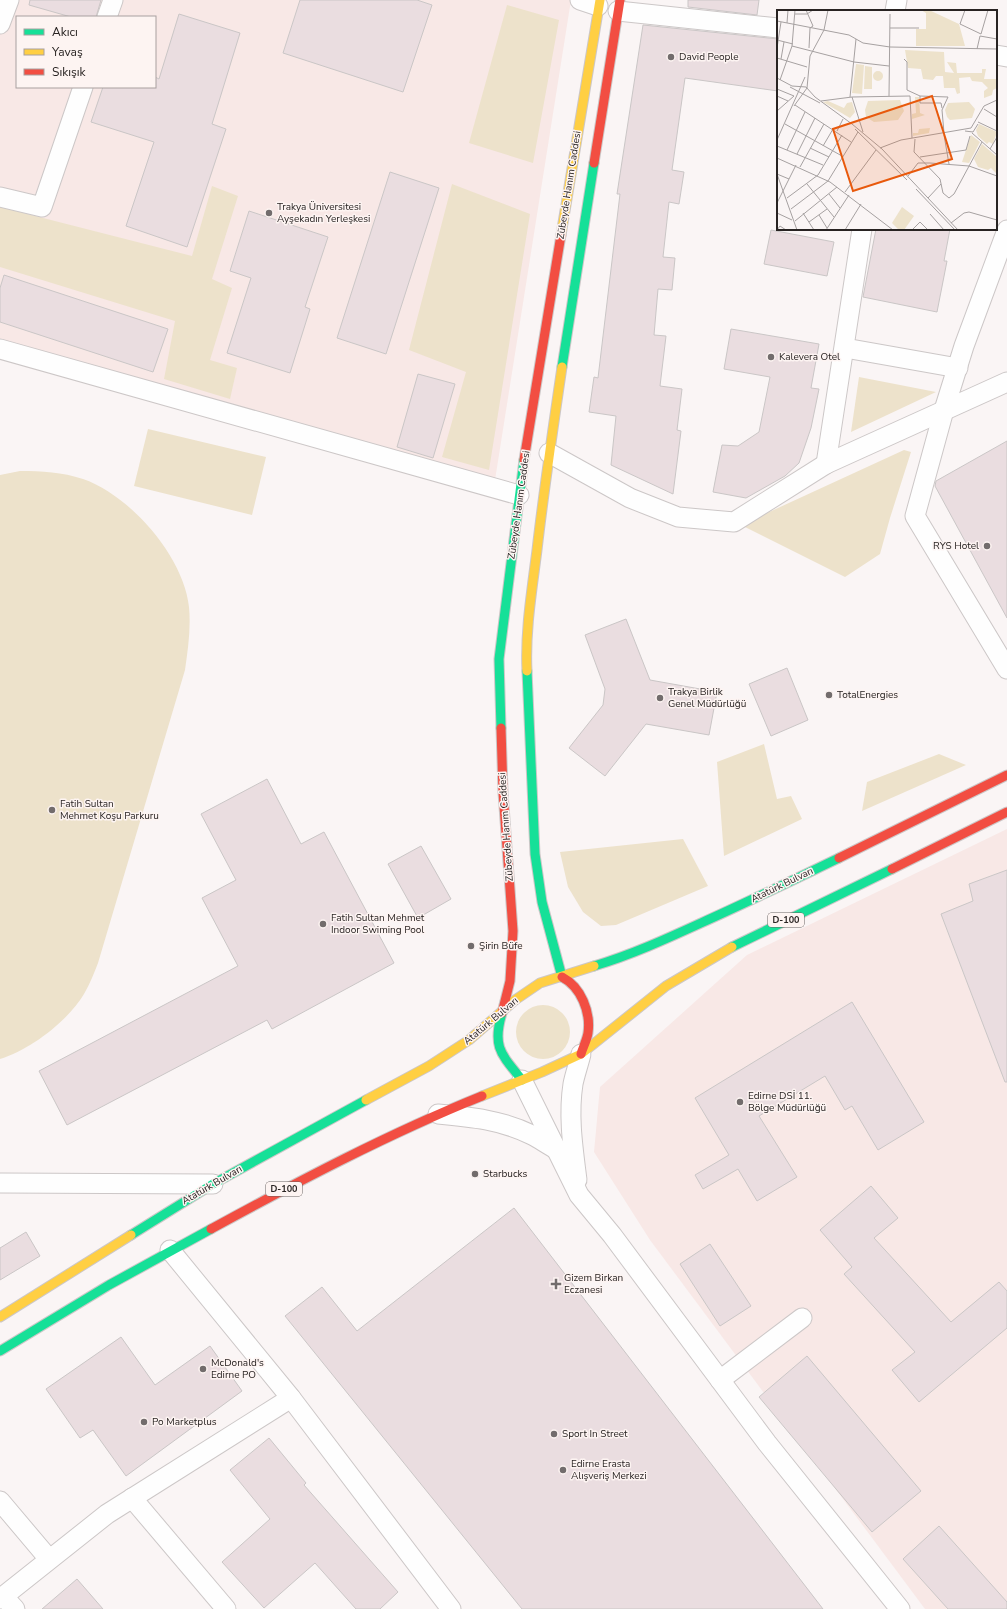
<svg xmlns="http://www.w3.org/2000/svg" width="1007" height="1609" font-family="'Nunito Sans',sans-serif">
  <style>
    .built { fill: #f8e8e6; fill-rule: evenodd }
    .green { fill: #ede2cb }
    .building { fill: #eadde0; stroke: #cac6c6 }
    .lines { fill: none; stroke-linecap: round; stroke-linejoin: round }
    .street-casing { stroke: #ccc7c7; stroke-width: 21 }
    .fast-casing { stroke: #ccc7c7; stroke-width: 11 }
    .slow-casing { stroke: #ccc7c7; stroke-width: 11 }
    .jam-casing { stroke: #ccc7c7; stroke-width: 11 }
    .street { stroke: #fefefe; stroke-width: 19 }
    .fast { stroke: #16e098; stroke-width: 9 }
    .slow { stroke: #ffcf43; stroke-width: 9 }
    .jam { stroke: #f24e42; stroke-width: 9 }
    .poi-dot { fill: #726c6c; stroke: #fdf4f2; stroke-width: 1.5 }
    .labels { text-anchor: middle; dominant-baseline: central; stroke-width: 3; stroke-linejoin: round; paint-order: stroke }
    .shield { fill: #fdf4f2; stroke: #686260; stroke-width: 1 }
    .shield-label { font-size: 9px; font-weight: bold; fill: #282322 }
    .poi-label { font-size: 10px; fill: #282322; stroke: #fdf4f2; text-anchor: start }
    .street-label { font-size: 10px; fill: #282322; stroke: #fdf4f2 }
    .inset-road { fill: none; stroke: #a6a1a1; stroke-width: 1 }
    .view { fill: #e8590c; fill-opacity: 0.15; stroke: #e8590c; stroke-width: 2 }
    .inset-edge { fill: none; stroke: #282322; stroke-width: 2 }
  </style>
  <rect width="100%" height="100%" fill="#faf5f5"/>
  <g class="built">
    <path d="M0 0H571L495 480 0 340ZM17 17H155V87H17Z"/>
    <path d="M1007 829V1609H925L650 1240 594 1152 600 1087 747 955Z"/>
  </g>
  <g class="green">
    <path d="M507 5 559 20 533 163 469 143Z"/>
    <path d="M452 184 530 214 489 470 442 457 466 372 409 350Z"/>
    <path d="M212 186 238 196 212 279 232 288 210 360 237 368 230 399 164 379 175 321 0 267V207L192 256Z"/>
    <path d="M859 377 936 392 851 432Z"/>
    <path d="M148 429 266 457 252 515 134 486Z"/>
    <path d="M904 450 911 452 890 518 880 554 845 577 741 525Z"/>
    <path d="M20 471C42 471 62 472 83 479 130 495 184 557 189 607 191 628 188 649 185 670L98 963C94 973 90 984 84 994 68 1021 30 1050 0 1059V475Z"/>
    <path d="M764 744 777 799 791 796 802 819 724 856 717 762Z"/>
    <path d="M939 754 966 765 862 811 867 782Z"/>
    <path d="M683 839 708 886 616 925 601 926 583 912 568 887 560 852Z"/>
    <circle cx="543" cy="1032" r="27"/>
  </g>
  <g class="building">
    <path d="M30 0H101L96 17H71L29 5Z"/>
    <path d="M300 0H417L432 5 403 92 283 53Z"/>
    <path d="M688 0H759L757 15 688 7Z"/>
    <path d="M179 14 240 33 212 124 226 129 187 247 126 226 154 142 91 122 103 87H155V77L159 79Z"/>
    <path d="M643 25 778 39V91L685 78 672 170 684 172 679 204 669 202 663 257 675 258 672 290 658 289 654 335 666 336 660 386 682 389 677 430 681 431 673 494 611 465 616 416 589 412 594 377 598 378 620 194H617Z"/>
    <path d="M390 172 439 188 386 354 337 338Z"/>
    <path d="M249 211 328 237 305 307 310 309 290 373 227 353 251 278 230 271Z"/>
    <path d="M876 229H950L944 261H947L937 312 863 297Z"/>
    <path d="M771 230 834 242 827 276 764 264Z"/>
    <path d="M4 275 168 329 153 372 0 322V288Z"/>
    <path d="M731 329 819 344 811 388 819 389 811 428 799 463 785 476 746 498 713 492 722 445 738 446 759 432 770 377 724 369Z"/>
    <path d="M418 374 455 384 433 458 397 447Z"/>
    <path d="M1007 441V618L935 486 936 481Z"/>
    <path d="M626 619 650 680 717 692 709 735 646 724 605 776 569 748 603 705 605 689 585 635Z"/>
    <path d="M787 668 808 720 771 736 749 684Z"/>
    <path d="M267 779 301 844 324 832 394 963 272 1029 267 1020 67 1125 39 1071 238 966 202 898 236 880 201 814Z"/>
    <path d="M421 846 451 899 418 918 388 864Z"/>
    <path d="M1007 870V1082H1005L941 914 973 901 969 884Z"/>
    <path d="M852 1002 924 1122 878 1150 852 1106 845 1110 825 1076 759 1116 797 1177 757 1201 738 1169 703 1189 695 1175 729 1155 695 1098Z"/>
    <path d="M871 1186 898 1218 874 1238 951 1322 999 1282 1007 1291V1328L919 1402 892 1370 915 1352 844 1274 852 1267 820 1230Z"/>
    <path d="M514 1208 823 1609H522L285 1316 322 1287 357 1331Z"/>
    <path d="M26 1232 40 1256 0 1280V1248Z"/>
    <path d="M710 1244 751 1306 720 1326 680 1264Z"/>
    <path d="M121 1337 155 1385 210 1346 242 1391 126 1476 93 1430 80 1438 46 1389Z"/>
    <path d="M807 1356 921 1491 872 1532 759 1397Z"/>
    <path d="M269 1438 306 1483 304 1485 398 1592 380 1609H356L315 1563 264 1608 222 1562 270 1519 230 1470Z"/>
    <path d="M939 1526 1007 1602V1609H948L903 1559Z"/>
    <path d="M77 1579 103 1609H42Z"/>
  </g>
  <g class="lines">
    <g class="street-casing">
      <g id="street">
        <path d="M580 0 598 6"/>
        <path d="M618 11 778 28"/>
        <path d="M895 11 897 0"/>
        <path d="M107 17 113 0"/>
        <path d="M0 24 9 0"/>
        <path d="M996 55 1007 57"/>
        <path d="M0 197 42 207 83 87"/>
        <path d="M1007 230 964 346 944 410 915 516 1007 669"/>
        <path d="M845 348 958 368"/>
        <path d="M0 349 519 495"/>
        <path d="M549 453 630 498 678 517 734 522 826 464 1007 382"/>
        <path d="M826 464 862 229"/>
        <path d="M522 1080 579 1195 612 1235 767 1443 900 1609"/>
        <path d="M438 1114C471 1117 502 1120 532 1135 540 1139 548 1145 556 1149"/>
        <path d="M577 1180C573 1148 568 1116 573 1084 575 1074 579 1063 581 1054"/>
        <path d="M0 1183 213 1184"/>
        <path d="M170 1250 291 1398 451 1609"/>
        <path d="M720 1380 802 1318"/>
        <path d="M132 1498 226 1609"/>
        <path d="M0 1501 49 1559"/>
        <path d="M3 1596 15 1609"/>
        <path d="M0 1599 107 1514 291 1398"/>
      </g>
    </g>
    <g class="fast-casing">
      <g id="fast">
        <path d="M562 367 594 163"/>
        <path d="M527 671 535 854 542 902 562 977"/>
        <path d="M501 728 499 659 524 460"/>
        <path d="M732 947 892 869"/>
        <path d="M594 966C631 955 666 939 701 923 748 902 793 880 839 858"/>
        <path d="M502 1013C492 1047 501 1054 522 1080"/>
        <path d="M131 1235 213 1184 366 1100"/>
        <path d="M0 1351 109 1285 211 1229"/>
      </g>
    </g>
    <g class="slow-casing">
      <g id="slow">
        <path d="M561 235 600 0"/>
        <path d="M527 671C525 631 532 590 537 550 544 489 553 428 562 367"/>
        <path d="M482 1096 542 1072 581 1054 666 986 732 947"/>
        <path d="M366 1100 429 1066 469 1040 515 1000 540 983 594 966"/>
        <path d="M0 1317 131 1235"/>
      </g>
    </g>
    <g class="jam-casing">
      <g id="jam">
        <path d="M594 163 620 0"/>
        <path d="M524 460 561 235"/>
        <path d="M501 728 503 792 513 931 510 981 502 1013"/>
        <path d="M839 858 1007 775"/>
        <path d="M892 869 1007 812"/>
        <path d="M562 977C581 987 591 1012 588 1033 587 1040 583 1047 581 1054"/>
        <path d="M211 1229C299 1181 388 1134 482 1096"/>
      </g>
    </g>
    <use href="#street" class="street"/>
    <use href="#fast" class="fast"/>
    <use href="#slow" class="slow"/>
    <use href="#jam" class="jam"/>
  </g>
  <g class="poi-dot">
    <circle cx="671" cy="57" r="4"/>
    <circle cx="269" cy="213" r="4"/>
    <circle cx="771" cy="357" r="4"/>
    <circle cx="987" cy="546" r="4"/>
    <circle cx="829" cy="695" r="4"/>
    <circle cx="660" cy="698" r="4"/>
    <circle cx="52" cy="810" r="4"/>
    <circle cx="323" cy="924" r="4"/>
    <circle cx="471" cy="946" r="4"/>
    <circle cx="740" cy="1102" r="4"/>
    <circle cx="475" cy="1174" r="4"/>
    <path d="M554 1278h4v4h4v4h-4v4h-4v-4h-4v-4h4z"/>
    <circle cx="203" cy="1369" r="4"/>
    <circle cx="144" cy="1422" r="4"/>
    <circle cx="554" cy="1434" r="4"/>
    <circle cx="563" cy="1470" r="4"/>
  </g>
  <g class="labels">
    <g class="shield">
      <rect x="768" y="913" width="36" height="14" rx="3"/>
      <rect x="266" y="1182" width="36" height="14" rx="3"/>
    </g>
    <g class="shield-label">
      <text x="786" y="920">D-100</text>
      <text x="284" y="1189">D-100</text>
    </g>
    <g class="poi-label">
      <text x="679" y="57">David People</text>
      <text x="277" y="207">Trakya Üniversitesi<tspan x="277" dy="12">Ayşekadın Yerleşkesi</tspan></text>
      <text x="779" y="357">Kalevera Otel</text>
      <text x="979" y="546" text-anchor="end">RYS Hotel</text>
      <text x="668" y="692">Trakya Birlik<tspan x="668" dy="12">Genel Müdürlüğü</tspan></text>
      <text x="837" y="695">TotalEnergies</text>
      <text x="60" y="804">Fatih Sultan<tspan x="60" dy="12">Mehmet Koşu Parkuru</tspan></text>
      <text x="331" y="918">Fatih Sultan Mehmet<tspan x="331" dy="12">Indoor Swiming Pool</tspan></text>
      <text x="479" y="946">Şirin Büfe</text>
      <text x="748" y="1096">Edirne DSİ 11.<tspan x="748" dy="12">Bölge Müdürlüğü</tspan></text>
      <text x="483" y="1174">Starbucks</text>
      <text x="564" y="1278">Gizem Birkan<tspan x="564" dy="12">Eczanesi</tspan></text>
      <text x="211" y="1363">McDonald's<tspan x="211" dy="12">Edirne PO</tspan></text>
      <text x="152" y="1422">Po Marketplus</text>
      <text x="562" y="1434">Sport In Street</text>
      <text x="571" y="1464">Edirne Erasta<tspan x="571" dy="12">Alışveriş Merkezi</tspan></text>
    </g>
    <g class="street-label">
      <text transform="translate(569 185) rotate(-81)">Zübeyde Hanım Caddesi</text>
      <text transform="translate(519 505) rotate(-82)">Zübeyde Hanım Caddesi</text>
      <text transform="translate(506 827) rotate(-94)">Zübeyde Hanım Caddesi</text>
      <text transform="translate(782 885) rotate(-26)">Atatürk Bulvarı</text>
      <text transform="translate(491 1021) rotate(-40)">Atatürk Bulvarı</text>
      <text transform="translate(212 1185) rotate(-30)">Atatürk Bulvarı</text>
    </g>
  </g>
  <g transform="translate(777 10)">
    <rect width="220" height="220" fill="#faf5f5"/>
    <path d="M144 0H152L182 14 188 36H139V19H149V3ZM128 40 167 42 168 62 177 63 170 52 179 53 180 63H205V59H209L207 69H220V78L216 80 215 85 207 88V81L211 78 205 72 195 71 193 67 182 68 183 83 180 84 178 78H167L166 66H159L156 70 146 69 144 59 131 58ZM79 54 87 55 85 84 75 83ZM88 56 95 57V79H87ZM96 66a5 5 0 1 1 10 0a5 5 0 1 1-10 0ZM138 87H142L143 103 148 105 135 109V104L139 103ZM123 90 127 101 121 110 97 112 89 107 88 100 91 91ZM51 91 67 98 70 93 75 92 78 102 73 108 46 92ZM192 92 198 99 195 108 173 110 170 107 168 100 171 93ZM202 114 220 122 216 134 212 132 210 134 201 126 199 120ZM153 118 152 123 136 126V123H141L142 119ZM194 125 203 132 192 153 185 152ZM205 134 220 147V164L214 158 211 160 201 157 197 149ZM125 197 137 206 127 220H122L115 213Z" fill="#ede2cb"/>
    <path class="inset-road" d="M29 0 36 16 33 18 32 38M188 0 183 14 204 24M18 4H30L36 0M0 11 72 25 86 33 113 37 220 39M10 13 11 0M113 18H142M204 24 211 0M0 30 16 34M15 36 77 52 112 56M0 38 4 12M200 39 203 26 220 29M0 48 30 57M4 49 7 32M127 49 130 52V80L143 86 171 87 165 100 167 123M0 68 15 76 29 77 38 87 75 114 105 139 181 220M3 70 15 36 18 0M13 77 43 93M30 78 33 46 47 20 51 0M0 79 17 86 0 101M0 86 11 91M112 86 113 4M143 86V93H164L165 98M73 87 79 29M75 87 86 122M44 91 75 87 133 86 135 128M18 95 74 132M17 96 30 78M207 99 220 107M201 112 220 121M8 114 65 146M78 119 130 170M60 121 66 109M188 121 196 122 201 114M195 123 220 145M167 125 172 154M138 129 137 142 163 169 166 183 172 188 177 184 205 132M0 130 28 67M0 136 46 155M46 136 56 119M33 138 52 147M103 138 124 130 194 118 207 96 220 90M213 139 220 127M10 140 28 102M20 144 38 108M143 147 189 140 193 126M0 148 53 172 116 220M23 157 47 114M0 164 12 169M0 164 20 220M131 166 141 153H153L192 156 220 166M30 174 57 207M139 179 178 220M68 182 99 140M52 184 63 198M10 188 41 165 65 125M151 188 164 174M0 193 19 155M14 199 51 171 81 122M0 203 15 210M26 203 37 220M153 204 167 220M42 205 50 218M18 211 60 177M32 212 50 199M174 213 187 203 192 202 220 210M0 220 3 216 9 220M49 220 72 185M68 220 84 194M135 220 143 212 151 220"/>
    <path class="view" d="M155 86 175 149 76 181 56 119Z"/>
    <rect width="220" height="220" class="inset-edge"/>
  </g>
  <rect x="16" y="16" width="140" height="72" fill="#fdf4f2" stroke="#a8a09f"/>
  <rect x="24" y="29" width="20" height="6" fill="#16e098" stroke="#a8a09f"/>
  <text x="52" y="36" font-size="12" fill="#282322">Akıcı</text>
  <rect x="24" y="49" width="20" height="6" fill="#ffcf43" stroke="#a8a09f"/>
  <text x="52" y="56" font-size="12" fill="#282322">Yavaş</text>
  <rect x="24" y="69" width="20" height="6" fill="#f24e42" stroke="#a8a09f"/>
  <text x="52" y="76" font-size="12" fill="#282322">Sıkışık</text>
</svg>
